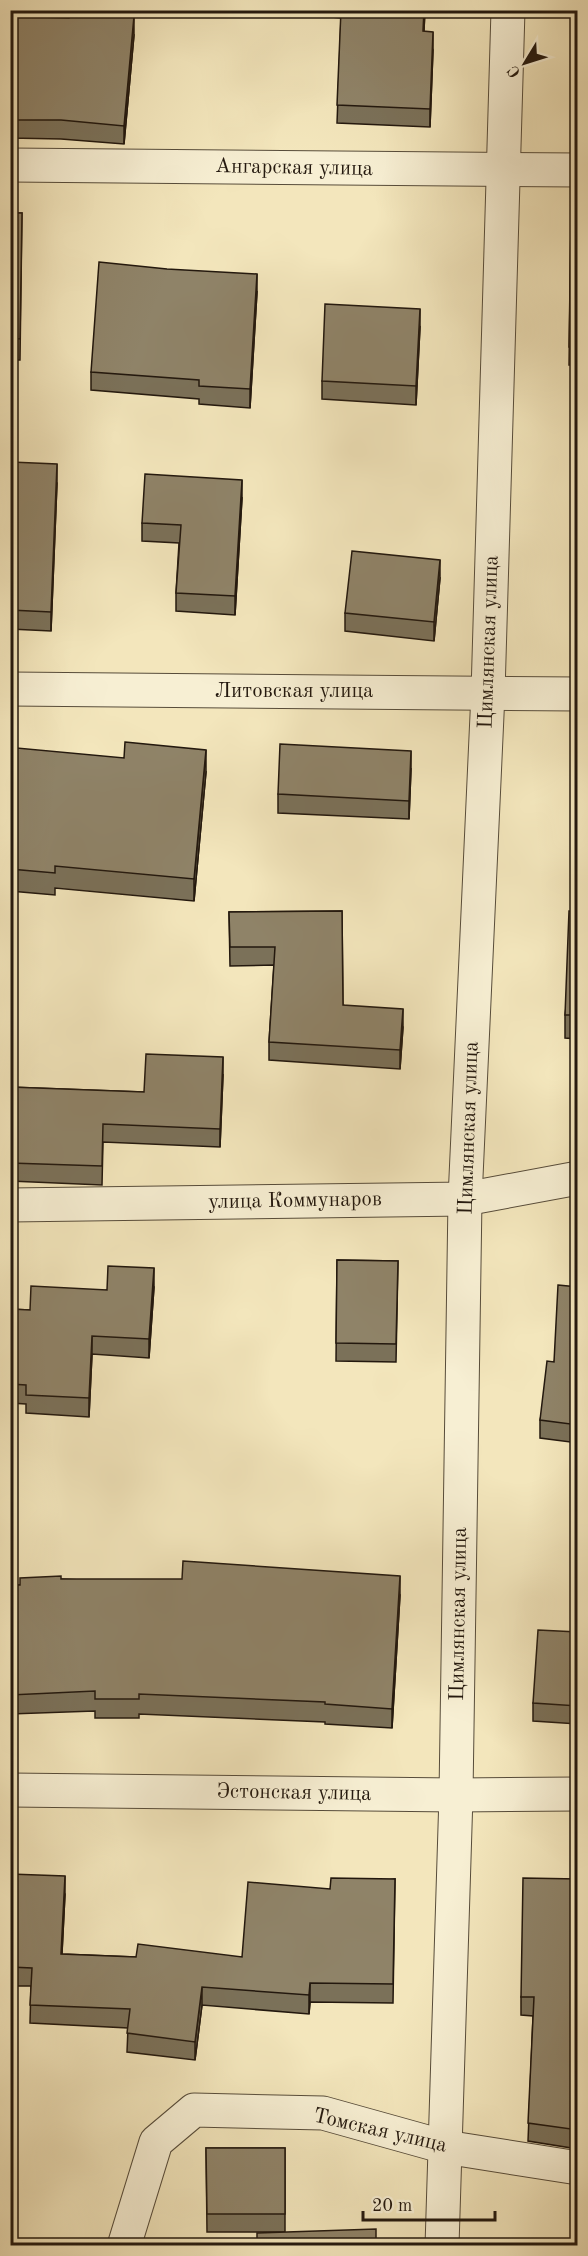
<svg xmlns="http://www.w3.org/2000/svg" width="588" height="2256" font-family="'Old Standard TT',serif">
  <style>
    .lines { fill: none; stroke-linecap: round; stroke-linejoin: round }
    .minor-casing { stroke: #574c3a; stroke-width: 35 }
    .minor { stroke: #f7efd3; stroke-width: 33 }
    .wall { fill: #7b7159; stroke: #23180e; stroke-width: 1.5 }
    .shaded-wall { fill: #645c49; stroke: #23180e; stroke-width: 1.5 }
    .building { fill: #8f8368; stroke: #23180e; stroke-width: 1.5 }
    .labels { text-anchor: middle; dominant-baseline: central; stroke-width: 4.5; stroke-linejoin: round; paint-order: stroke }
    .street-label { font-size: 21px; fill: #23180e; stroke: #f7efd3 }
  </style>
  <rect width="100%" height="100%" fill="#f3e6bc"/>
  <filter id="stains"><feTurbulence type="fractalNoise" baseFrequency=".00333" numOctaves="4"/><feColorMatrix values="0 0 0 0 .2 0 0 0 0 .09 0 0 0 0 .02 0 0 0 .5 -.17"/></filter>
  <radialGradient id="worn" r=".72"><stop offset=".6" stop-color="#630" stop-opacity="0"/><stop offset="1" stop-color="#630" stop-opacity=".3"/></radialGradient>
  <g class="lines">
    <g class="minor-casing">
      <g id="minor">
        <path d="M10 165 578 170"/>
        <path d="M10 689 578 694"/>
        <path d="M10 1205 465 1199 578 1178"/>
        <path d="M10 1790 456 1795 578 1794"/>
        <path d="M124 2246 156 2142 194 2110 323 2113 445 2147 578 2168"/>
        <path d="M442 2246 456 1795 465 1199 488 693 508 10"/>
      </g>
    </g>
    <use href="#minor" class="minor"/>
  </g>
  <g class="wall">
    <path d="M332 10H425L424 31 433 50 430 127 337 123 341 18 332 17Z"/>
    <path d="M578 10V149H572Z"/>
    <path d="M10 16 134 35 124 144 61 139 10 138Z"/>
    <path d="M10 213H22L20 360H10Z"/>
    <path d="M571 222H578V365H569Z"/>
    <path d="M257 292 250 408 199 404V399L91 390V372Z"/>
    <path d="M420 327 416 405 322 399V381Z"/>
    <path d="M11 462 57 483 51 631 10 629Z"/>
    <rect x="575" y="487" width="3" height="62"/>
    <path d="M242 498 235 615 176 611V593L179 543 142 541V523Z"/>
    <path d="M440 578 434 641 345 631V613Z"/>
    <path d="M411 769 409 819 278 813V794Z"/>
    <path d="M206 772 194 901 55 888V895L10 891V817Z"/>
    <path d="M342 911 343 1005 403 1027 400 1069 269 1060V1042L274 965 230 966 229 912Z"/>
    <path d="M578 912V1039L565 1038V1015Z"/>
    <path d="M223 1075 220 1147 103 1142 102 1185 10 1181V1087L144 1092Z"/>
    <path d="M337 1260 398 1261 396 1362 336 1361Z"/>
    <path d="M154 1287 149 1358 92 1354 89 1417 26 1413V1404L10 1403V1309L30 1310 107 1290Z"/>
    <path d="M578 1287V1443L540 1438V1420L554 1362Z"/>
    <path d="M61 1579 400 1595 392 1728 325 1724V1722L139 1714V1718H95V1711L10 1714V1585H20Z"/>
    <path d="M578 1632V1724L533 1721V1703Z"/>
    <path d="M10 1874 65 1894 62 1954 136 1957H242L330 1889 395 1879 393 2003 310 2002 309 2014 202 2005 195 2060 127 2052 128 2028 30 2023 31 1986H10Z"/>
    <path d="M578 1879V2149L528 2141 533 2016 521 2015V1997Z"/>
    <path d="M206 2148H285V2232H207Z"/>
  </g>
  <g class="shaded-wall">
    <path d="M424 10H425L423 49V31Z"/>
    <path d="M134 16V35L124 144V126Z"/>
    <path d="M433 32V50L430 127V109Z"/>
    <path d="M257 274V292L250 408V389Z"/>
    <path d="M420 309V327L416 405V386Z"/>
    <path d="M57 464V483L51 631V612Z"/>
    <path d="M242 480V498L235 615V596Z"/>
    <path d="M440 560V578L434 641V622Z"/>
    <path d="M206 750V772L194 901V879Z"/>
    <path d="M411 751V769L409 819V801Z"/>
    <path d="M403 1009V1027L400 1069V1050Z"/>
    <path d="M223 1057V1075L220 1147V1129Z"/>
    <path d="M154 1268V1287L149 1358V1339Z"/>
    <path d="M92 1336V1354L89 1417V1398Z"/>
    <path d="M400 1576V1595L392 1728V1709Z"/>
    <path d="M65 1876V1894L61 1972V1954Z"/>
    <path d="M310 1983V2002L309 2014V1995Z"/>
    <path d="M202 1987V2005L195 2060V2042Z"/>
  </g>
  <g class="building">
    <path d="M341 10H424L423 31 433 32 430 109 337 105Z"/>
    <path d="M577 10H578V130H572Z"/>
    <path d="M70 11 134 16 124 126 61 120H10V16L69 18Z"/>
    <path d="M10 213H22L20 339 10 338Z"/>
    <path d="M571 222H578V347H569Z"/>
    <path d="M99 262 167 269 257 274 250 389 199 386V380L91 372Z"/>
    <path d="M325 304 420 309 416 386 322 381Z"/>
    <path d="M11 462 57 464 51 612 10 610Z"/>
    <path d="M145 474 242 480 235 596 176 593 181 525 142 523Z"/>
    <rect x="575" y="487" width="3" height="43"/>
    <path d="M352 551 440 560 434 622 345 613Z"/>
    <path d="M125 742 206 750 194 879 55 866V873L10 869V817L17 748 124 758Z"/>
    <path d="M280 744 411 751 409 801 278 794Z"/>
    <path d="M342 911 343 1005 403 1009 400 1050 269 1042 275 947H230L229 912Z"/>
    <path d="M569 911 578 912V1015H565Z"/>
    <path d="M146 1054 223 1057 220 1129 103 1124 102 1166 10 1163V1087L144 1092Z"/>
    <path d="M337 1260 398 1261 396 1344 336 1343Z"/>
    <path d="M108 1266 154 1268 149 1339 92 1336 89 1398 26 1395V1385L10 1384V1309L30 1310 31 1286 107 1290Z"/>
    <path d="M558 1285 578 1287V1425L540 1420 547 1361 554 1362Z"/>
    <path d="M183 1561 400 1576 392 1709 325 1704V1702L139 1694V1699H95V1691L10 1695V1585H20V1578L61 1576V1579H182Z"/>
    <path d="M538 1630 578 1632V1706L533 1703Z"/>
    <path d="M10 1874 65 1876 61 1954 136 1957 138 1944 242 1957 248 1882 330 1889 331 1878 395 1879 393 1984 310 1983 309 1995 202 1987 195 2042 127 2033 130 2009 30 2005 32 1968 10 1967Z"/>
    <path d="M523 1878 578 1879V2130L528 2123 534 1997H521Z"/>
    <path d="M206 2148H285V2214H207Z"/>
    <path d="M376 2229V2246H257V2233Z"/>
    <path d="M10 2242 47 2246H10Z"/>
  </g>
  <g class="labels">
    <g class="street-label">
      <text transform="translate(294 168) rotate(1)">Ангарская улица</text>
      <text transform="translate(489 642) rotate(-88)">Цимлянская улица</text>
      <text x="294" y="691">Литовская улица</text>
      <text transform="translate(469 1128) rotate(-88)">Цимлянская улица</text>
      <text transform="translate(295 1201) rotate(-1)">улица Коммунаров</text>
      <text transform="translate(459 1614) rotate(-89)">Цимлянская улица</text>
      <text transform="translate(294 1793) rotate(1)">Эстонская улица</text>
      <text transform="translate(380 2131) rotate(13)">Томская улица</text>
    </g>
  </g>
  <rect width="588" height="2256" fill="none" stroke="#f3e6bc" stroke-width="36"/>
  <rect x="12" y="12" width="564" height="2232" fill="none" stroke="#23180e" stroke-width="3"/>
  <rect x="18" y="18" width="552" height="2220" fill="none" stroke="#23180e" stroke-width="1.5"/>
  <g transform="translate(525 63) rotate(232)" stroke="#f7efd3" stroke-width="4.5" paint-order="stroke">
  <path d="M0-4.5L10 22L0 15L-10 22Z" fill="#23180e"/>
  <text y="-9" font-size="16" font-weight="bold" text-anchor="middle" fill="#23180e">С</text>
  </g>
  <path d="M363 2211v9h132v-9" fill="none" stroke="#23180e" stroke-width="3"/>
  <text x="372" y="2211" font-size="18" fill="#23180e" stroke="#f7efd3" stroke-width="4.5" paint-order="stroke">20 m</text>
  <rect width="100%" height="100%" filter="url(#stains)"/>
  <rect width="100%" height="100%" fill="url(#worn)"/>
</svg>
